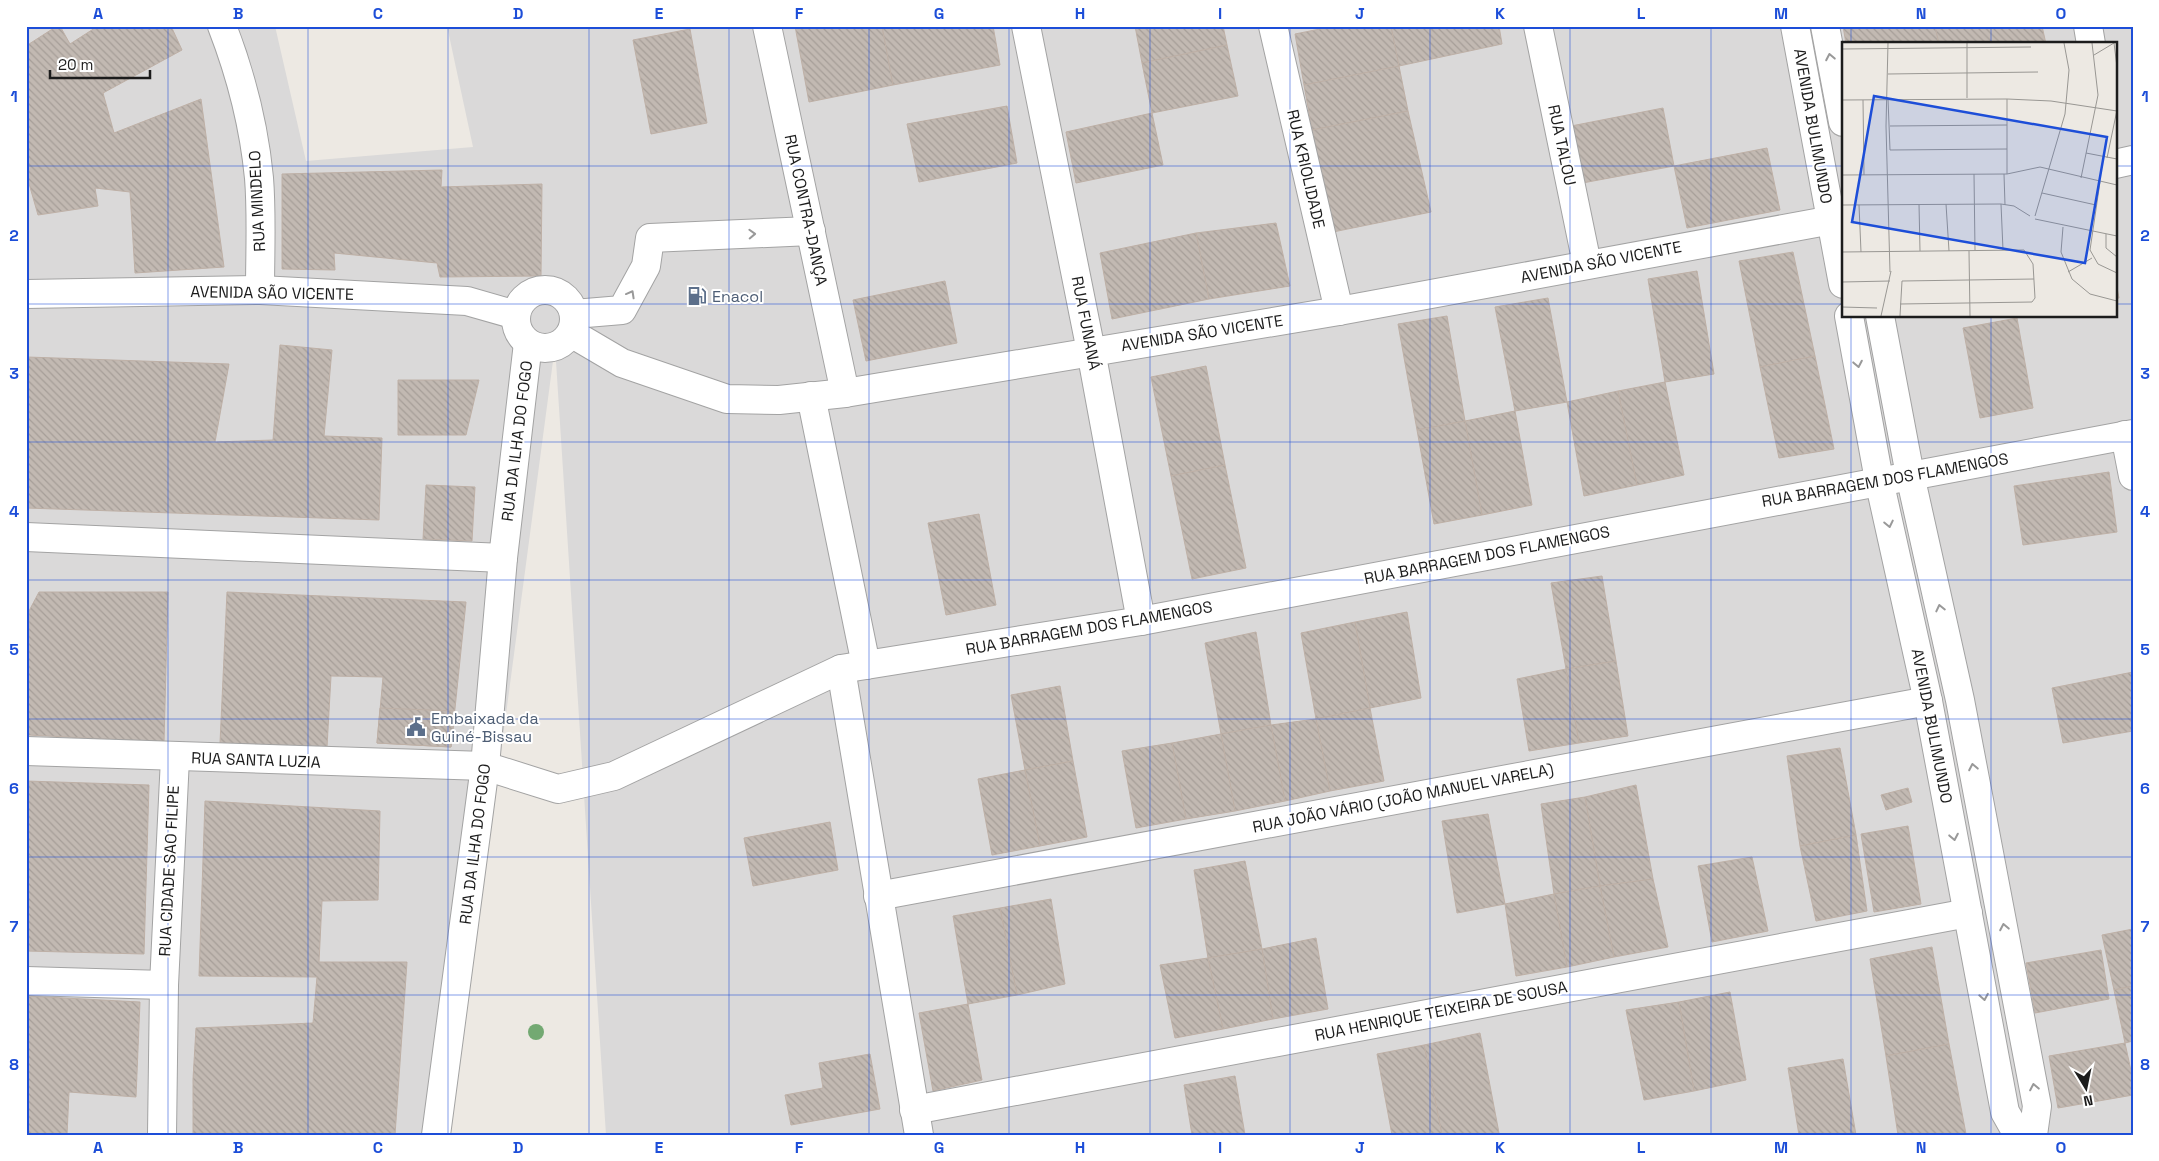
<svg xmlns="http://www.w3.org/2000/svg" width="2159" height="1161" font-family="'Space Grotesk',sans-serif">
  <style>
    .residential { fill: #dad9d9; fill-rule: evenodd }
    .building { fill: url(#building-back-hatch); stroke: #beb0a6 }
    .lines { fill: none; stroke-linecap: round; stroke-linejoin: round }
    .minor-casing { stroke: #a3a3a3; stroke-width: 30 }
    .minor { stroke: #fff; stroke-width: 28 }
    .tree { fill: #73a972 }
    .oneway { stroke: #999 }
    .grid { fill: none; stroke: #1d4ed8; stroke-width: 1; stroke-opacity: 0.55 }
    .labels { text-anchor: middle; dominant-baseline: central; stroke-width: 4; stroke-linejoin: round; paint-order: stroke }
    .street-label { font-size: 16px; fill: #1c1c1c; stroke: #fff }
    .service-label { font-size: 16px; fill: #4e5e75; stroke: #fff; text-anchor: start }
    .inset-road { fill: none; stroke: #999793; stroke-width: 1 }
    .view { fill: #1d4ed8; fill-opacity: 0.15; stroke: #1d4ed8; stroke-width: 2.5 }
    .inset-edge { fill: none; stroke: #1c1c1c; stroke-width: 2.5 }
    .neatline { fill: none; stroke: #1d4ed8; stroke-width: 2 }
    .grid-label { font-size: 16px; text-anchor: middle; font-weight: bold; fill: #1d4ed8 }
  </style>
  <defs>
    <pattern id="building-back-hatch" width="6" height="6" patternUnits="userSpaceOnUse" patternTransform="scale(1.25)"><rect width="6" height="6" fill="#c2b9b2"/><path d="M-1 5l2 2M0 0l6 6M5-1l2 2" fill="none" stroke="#a69e98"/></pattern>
  </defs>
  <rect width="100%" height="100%" fill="#ede9e3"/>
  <path class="residential" d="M26 26H275L306 161 473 147 447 26H2133V1135H606L555 346 450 1135H26ZM1843 44H2115V316H1843Z"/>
  <g class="building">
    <path d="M57 26H60L70 44 98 26H171L182 50 103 93 114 133 201 99 224 267 135 273 130 192 95 188 98 206 38 215 26 173V46Z"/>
    <path d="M795 26H882L893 85 809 102Z"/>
    <path d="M882 26H993L1000 65 893 85Z"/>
    <path d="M1135 26H1223L1227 45 1142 63Z"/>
    <path d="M1335 26H1391L1399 66 1304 85 1295 34Z"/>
    <path d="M1391 26H1499L1502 44 1399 66Z"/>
    <path d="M1843 26H1935L1939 44H1846Z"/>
    <path d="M1935 26H2042L2046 44H1939Z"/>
    <path d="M690 29 707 123 651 134 633 40Z"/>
    <path d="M1227 45 1238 96 1152 113 1142 63Z"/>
    <path d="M1399 66 1408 111 1312 130 1304 85Z"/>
    <path d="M1007 106 1017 163 919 182 907 124Z"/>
    <path d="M1663 108 1674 166 1577 184 1566 127Z"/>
    <path d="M1408 111 1431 212 1333 232 1312 130Z"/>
    <path d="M1152 113 1163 165 1076 183 1066 132Z"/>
    <path d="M1767 148 1780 210 1687 228 1674 166Z"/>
    <path d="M442 170 441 187 542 184 541 276 440 277 437 263 334 253 335 270 282 269V174Z"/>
    <path d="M1276 223 1290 286 1209 299 1196 233Z"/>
    <path d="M1196 233 1209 299 1112 319 1100 253Z"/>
    <path d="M1793 252 1815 356 1760 367 1739 261Z"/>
    <path d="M1697 271 1714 374 1665 382 1648 279Z"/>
    <path d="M2115 278 2119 298 2115 299Z"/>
    <path d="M945 281 957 343 866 361 853 300Z"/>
    <path d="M1548 298 1567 402 1515 411 1495 307Z"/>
    <path d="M1447 316 1465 421 1417 430 1398 324Z"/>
    <path d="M2017 318 2033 408 1980 418 1963 328Z"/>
    <path d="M280 345 332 350 324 436 382 438 379 520 26 508 27 357 229 364 215 442 273 440Z"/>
    <path d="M1815 356 1834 449 1779 458 1760 367Z"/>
    <path d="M1206 366 1225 465 1171 476 1151 377Z"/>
    <path d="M398 380H479L466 435H398Z"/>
    <path d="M1665 382 1684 475 1637 485 1618 391Z"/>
    <path d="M1618 391 1637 485 1584 496 1567 402Z"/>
    <path d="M1515 411 1532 505 1482 515 1465 421Z"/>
    <path d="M1465 421 1482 515 1434 524 1417 430Z"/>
    <path d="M1225 465 1246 568 1192 579 1171 476Z"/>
    <path d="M2109 472 2117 532 2023 545 2014 486Z"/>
    <path d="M426 485 475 487 472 541 423 539Z"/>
    <path d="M979 514 996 605 946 615 928 523Z"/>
    <path d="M1602 576 1616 661 1566 669 1551 583Z"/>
    <path d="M39 592H168L164 742 28 735 29 611Z"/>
    <path d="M227 592 466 602 451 747 377 743 383 677 331 676 327 747 220 743Z"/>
    <path d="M1407 612 1421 698 1370 708 1355 622Z"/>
    <path d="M1355 622 1370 708 1316 719 1301 633Z"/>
    <path d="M1256 632 1271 725 1221 734 1205 643Z"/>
    <path d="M1616 661 1628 736 1579 743 1566 669Z"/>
    <path d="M1566 669 1579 743 1529 751 1517 679Z"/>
    <path d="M2133 672V731L2063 743 2052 688Z"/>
    <path d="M1060 686 1073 761 1025 770 1011 695Z"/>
    <path d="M380 708 455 711 451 747 377 743Z"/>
    <path d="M1370 708 1384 781 1330 791 1316 719Z"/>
    <path d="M1316 719 1330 791 1285 801 1271 725Z"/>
    <path d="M1271 725 1285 801 1235 811 1221 734Z"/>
    <path d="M1221 734 1235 811 1186 819 1172 743Z"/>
    <path d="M1172 743 1186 819 1136 828 1122 751Z"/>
    <path d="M1840 748 1856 835 1800 846 1787 756Z"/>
    <path d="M1073 761 1087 837 1040 846 1025 770Z"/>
    <path d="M1025 770 1040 846 992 855 978 779Z"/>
    <path d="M26 781 149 785 144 954 26 951Z"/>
    <path d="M1636 785 1653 879 1600 886 1585 797Z"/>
    <path d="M1908 788 1912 802 1886 810 1881 795Z"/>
    <path d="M1585 797 1600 886 1554 894 1541 804Z"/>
    <path d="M205 801 380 811 378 900 322 901 319 962H407L395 1135H193V1079L196 1028 313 1023 317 977 199 976Z"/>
    <path d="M1488 814 1505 904 1457 913 1442 821Z"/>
    <path d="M830 822 838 870 753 886 744 838Z"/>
    <path d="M1908 826 1921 904 1874 912 1861 834Z"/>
    <path d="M1856 835 1867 911 1816 921 1800 846Z"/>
    <path d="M1752 857 1768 931 1712 942 1698 866Z"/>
    <path d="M1245 861 1262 949 1208 958 1194 870Z"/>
    <path d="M1653 879 1668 947 1614 957 1600 886Z"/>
    <path d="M1600 886 1614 957 1567 967 1554 894Z"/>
    <path d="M1554 894 1567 967 1516 976 1505 904Z"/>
    <path d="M1051 899 1065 984 1017 995 1000 908Z"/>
    <path d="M1000 908 1017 995 968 1004 953 916Z"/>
    <path d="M2133 929V986L2114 990 2102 935Z"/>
    <path d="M1316 938 1328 1009 1273 1019 1262 949Z"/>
    <path d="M1932 947 1949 1044 1886 1056 1870 959Z"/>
    <path d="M1262 949 1273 1019 1223 1029 1208 958Z"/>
    <path d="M2101 950 2109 999 2035 1013 2026 963Z"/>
    <path d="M1208 958 1223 1029 1175 1038 1160 965Z"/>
    <path d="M2133 986V1041L2125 1043 2114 990Z"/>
    <path d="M1730 992 1746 1080 1694 1091 1679 1002Z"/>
    <path d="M26 996 140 1002 136 1097 69 1092 67 1135H26Z"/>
    <path d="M1679 1002 1694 1091 1644 1100 1626 1010Z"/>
    <path d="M968 1004 982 1080 933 1091 919 1013Z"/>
    <path d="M1480 1033 1499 1133 1490 1135H1442L1424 1045Z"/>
    <path d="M2125 1043 2133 1080V1095L2058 1108 2049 1056Z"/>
    <path d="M1949 1044 1966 1134 1898 1135 1886 1056Z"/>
    <path d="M1424 1045 1442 1135H1392L1377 1054Z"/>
    <path d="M870 1054 880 1109 791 1125 785 1095 823 1088 819 1063Z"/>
    <path d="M1843 1059 1856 1135H1799L1788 1068Z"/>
    <path d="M1235 1076 1245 1135H1192L1184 1085Z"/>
  </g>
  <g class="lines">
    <g class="minor-casing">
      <g id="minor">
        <path d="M222 26C241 75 254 126 259 178 262 215 260 253 260 290"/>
        <path d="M767 26 845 393"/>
        <path d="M1026 26 1091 351 1141 621"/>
        <path d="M1273 26 1339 311"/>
        <path d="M1538 26 1587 264"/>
        <path d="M1795 26 1843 284"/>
        <path d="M1825 26 1843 122"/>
        <path d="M2088 26 2091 44"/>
        <path d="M2115 164 2133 160"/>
        <circle cx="545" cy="319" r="29"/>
        <path d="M26 294 260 290 467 301 516 315"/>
        <path d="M574 314 622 310 646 266 650 238 811 231"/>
        <path d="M1849 316 1879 480 1928 701 2005 1112 2018 1135"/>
        <path d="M1880 316 1910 475 1960 700 2037 1106 2033 1135"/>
        <path d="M571 333 622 363 727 399 779 400 845 393 1339 311 1843 218"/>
        <path d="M811 396 866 665"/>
        <path d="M2125 435 2133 476"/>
        <path d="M26 537 503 558"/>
        <path d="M841 669 919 1135"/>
        <path d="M26 751 485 766 558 789 614 776 841 669 1141 621 2133 434"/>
        <path d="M878 896 1928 701"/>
        <path d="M26 981 164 985"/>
        <path d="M914 1110 1968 913"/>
        <path d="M162 1135 164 985 175 758"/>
        <path d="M436 1135 485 766 503 558 528 343"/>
      </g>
    </g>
    <use href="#minor" class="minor"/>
  </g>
  <circle class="tree" cx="536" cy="1032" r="8"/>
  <defs><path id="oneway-chevron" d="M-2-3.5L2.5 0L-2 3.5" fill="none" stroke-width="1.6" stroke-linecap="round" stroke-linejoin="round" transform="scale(1.25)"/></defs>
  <g class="oneway">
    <use href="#oneway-chevron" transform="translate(1830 57) rotate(-101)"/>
    <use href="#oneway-chevron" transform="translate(752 234) rotate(-2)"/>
    <use href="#oneway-chevron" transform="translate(631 294) rotate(-61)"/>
    <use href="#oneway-chevron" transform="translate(1858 364) rotate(79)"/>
    <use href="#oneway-chevron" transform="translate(1889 524) rotate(78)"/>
    <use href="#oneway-chevron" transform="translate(1940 608) rotate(-103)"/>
    <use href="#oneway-chevron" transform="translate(1973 767) rotate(-101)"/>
    <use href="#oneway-chevron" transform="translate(1954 837) rotate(79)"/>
    <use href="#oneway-chevron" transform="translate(2004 927) rotate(-101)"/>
    <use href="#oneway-chevron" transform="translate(1984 997) rotate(80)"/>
    <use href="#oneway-chevron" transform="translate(2034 1087) rotate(-101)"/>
  </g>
  <path class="grid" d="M168 26V1135M308 26V1135M448 26V1135M589 26V1135M729 26V1135M869 26V1135M1009 26V1135M1150 26V1135M1290 26V1135M1430 26V1135M1570 26V1135M1711 26V1135M1851 26V44M1991 26V44M26 166H1843M2115 166H2133M26 304H1843M2115 304H2133M1851 316V1135M1991 316V1135M26 442H2133M26 580H2133M26 719H2133M26 857H2133M26 995H2133"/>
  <defs>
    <g id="fuel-bare" transform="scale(1.5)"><path d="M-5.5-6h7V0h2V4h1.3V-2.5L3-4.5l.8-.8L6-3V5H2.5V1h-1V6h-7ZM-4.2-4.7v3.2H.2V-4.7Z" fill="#5c6f8a" stroke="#fff" stroke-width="2.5" paint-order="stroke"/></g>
    <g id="civic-bare" transform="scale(1.5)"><path d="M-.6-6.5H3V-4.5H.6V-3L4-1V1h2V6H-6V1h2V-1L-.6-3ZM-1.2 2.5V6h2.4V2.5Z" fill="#5c6f8a" stroke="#fff" stroke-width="2.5" paint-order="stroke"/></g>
  </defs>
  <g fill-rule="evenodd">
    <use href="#fuel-bare" x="697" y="296"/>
    <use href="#civic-bare" x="416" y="727"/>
  </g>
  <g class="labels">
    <g class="street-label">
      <text transform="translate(1813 126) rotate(80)">AVENIDA BULIMUNDO</text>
      <text transform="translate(1562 145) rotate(78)">RUA TALOU</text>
      <text transform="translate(1306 169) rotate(77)">RUA KRIOLIDADE</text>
      <text transform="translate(257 201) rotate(-93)">RUA MINDELO</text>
      <text transform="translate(806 210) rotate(78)">RUA CONTRA-DANÇA</text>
      <text transform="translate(1601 262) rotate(-11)">AVENIDA SÃO VICENTE</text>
      <text transform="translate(272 293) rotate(1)">AVENIDA SÃO VICENTE</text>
      <text transform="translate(1086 323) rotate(79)">RUA FUNANÁ</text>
      <text transform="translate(1202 333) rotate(-9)">AVENIDA SÃO VICENTE</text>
      <text transform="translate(517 441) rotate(-83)">RUA DA ILHA DO FOGO</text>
      <text transform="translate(1885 480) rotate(-10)">RUA BARRAGEM DOS FLAMENGOS</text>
      <text transform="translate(1487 555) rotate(-11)">RUA BARRAGEM DOS FLAMENGOS</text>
      <text transform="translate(1089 628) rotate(-10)">RUA BARRAGEM DOS FLAMENGOS</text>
      <text transform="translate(1932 726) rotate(79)">AVENIDA BULIMUNDO</text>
      <text transform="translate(256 760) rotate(2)">RUA SANTA LUZIA</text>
      <text transform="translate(1403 798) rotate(-11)">RUA JOÃO VÁRIO (JOÃO MANUEL VARELA)</text>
      <text transform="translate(475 844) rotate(-83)">RUA DA ILHA DO FOGO</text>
      <text transform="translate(169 871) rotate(-87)">RUA CIDADE SAO FILIPE</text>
      <text transform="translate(1441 1011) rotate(-11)">RUA HENRIQUE TEIXEIRA DE SOUSA</text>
    </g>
    <g class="service-label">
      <text x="712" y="296">Enacol</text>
      <text x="431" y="718">Embaixada da<tspan x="431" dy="18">Guiné-Bissau</tspan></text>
    </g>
  </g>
  <g transform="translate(1842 42)">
    <rect width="275" height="275" fill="#ede9e3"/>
    <path class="inset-road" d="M46 1 44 84 48 230M125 1V56M272 1 275 25M0 7 189 5M252 13 272 1M46 32 196 30M46 57 48 108M0 58 165 57 209 59 275 69M21 58 22 133M48 84 165 83M48 108 165 107M244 111 275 117M265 116 275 68M132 132 133 208M162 132 163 163M165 132V57M0 133 165 132 198 125 275 143M239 136 256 53 250 1M258 140 248 208 256 222 275 231M200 151 254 163M77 162 78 209M104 162 107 209M159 162 161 208M0 163 159 162 172 164 188 174M17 163 19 210M193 174 223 72 227 28 222 1M193 177 275 194M221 185 219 210 230 237 248 252 275 259M264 192V206L275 215M127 209 128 274M0 210 182 208 191 222 193 256 190 260 58 262M226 230 250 216M0 240 48 239M0 265 35 266M39 274 49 229M58 274 60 239 192 237"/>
    <path class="view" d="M32 54 265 95 243 221 10 180Z"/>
    <rect width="275" height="275" class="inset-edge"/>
  </g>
  <rect width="2159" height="1161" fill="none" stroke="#ffffff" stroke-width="55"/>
  <g transform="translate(2086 1088) rotate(170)" stroke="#ffffff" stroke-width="4" paint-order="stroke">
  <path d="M0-4L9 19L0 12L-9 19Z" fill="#1c1c1c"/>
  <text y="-8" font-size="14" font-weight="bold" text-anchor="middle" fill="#1c1c1c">N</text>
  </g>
  <path d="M50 70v8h100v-8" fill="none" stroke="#1c1c1c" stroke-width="2.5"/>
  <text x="58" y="70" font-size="15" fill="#1c1c1c" stroke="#ffffff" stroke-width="4" paint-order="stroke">20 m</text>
  <rect x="28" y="28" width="2104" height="1106" class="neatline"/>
  <g class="grid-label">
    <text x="98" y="19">A</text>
    <text x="238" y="19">B</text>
    <text x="378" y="19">C</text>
    <text x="518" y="19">D</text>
    <text x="659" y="19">E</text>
    <text x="799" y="19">F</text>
    <text x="939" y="19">G</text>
    <text x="1080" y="19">H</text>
    <text x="1220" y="19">I</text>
    <text x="1360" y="19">J</text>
    <text x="1500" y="19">K</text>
    <text x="1641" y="19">L</text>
    <text x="1781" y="19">M</text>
    <text x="1921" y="19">N</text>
    <text x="2061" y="19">O</text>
    <text x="14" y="102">1</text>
    <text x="2145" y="102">1</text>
    <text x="14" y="241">2</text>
    <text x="2145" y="241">2</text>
    <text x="14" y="379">3</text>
    <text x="2145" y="379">3</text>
    <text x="14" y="517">4</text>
    <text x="2145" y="517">4</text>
    <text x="14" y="655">5</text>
    <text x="2145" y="655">5</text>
    <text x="14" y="794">6</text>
    <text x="2145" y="794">6</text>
    <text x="14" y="932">7</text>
    <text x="2145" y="932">7</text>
    <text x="14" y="1070">8</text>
    <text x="2145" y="1070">8</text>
    <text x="98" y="1153">A</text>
    <text x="238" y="1153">B</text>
    <text x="378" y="1153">C</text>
    <text x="518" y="1153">D</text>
    <text x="659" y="1153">E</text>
    <text x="799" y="1153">F</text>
    <text x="939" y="1153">G</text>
    <text x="1080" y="1153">H</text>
    <text x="1220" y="1153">I</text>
    <text x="1360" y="1153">J</text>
    <text x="1500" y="1153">K</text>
    <text x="1641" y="1153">L</text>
    <text x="1781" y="1153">M</text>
    <text x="1921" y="1153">N</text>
    <text x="2061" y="1153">O</text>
  </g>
</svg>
